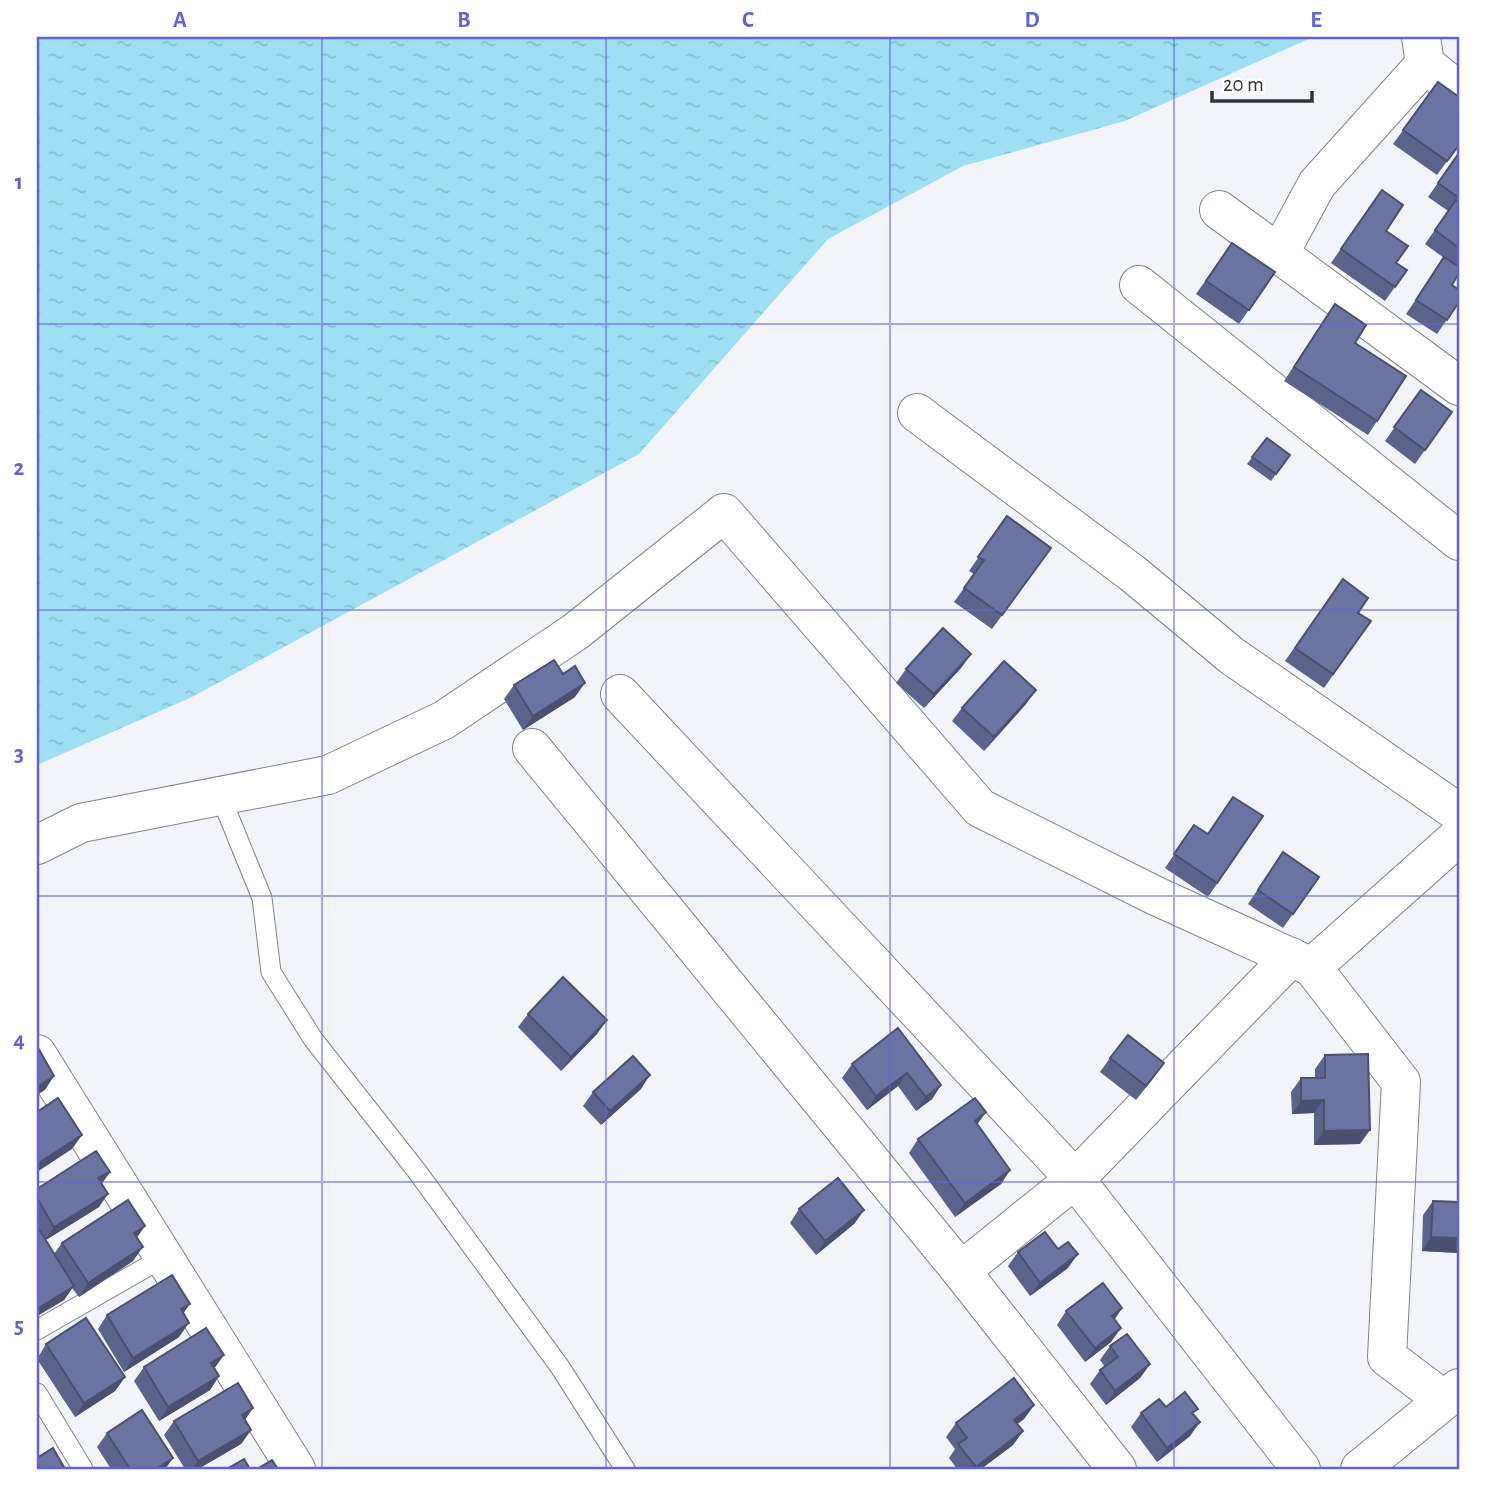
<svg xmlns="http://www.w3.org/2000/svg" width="1496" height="1506" font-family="'Alegreya Sans',sans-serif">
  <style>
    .water { fill: url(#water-ripples) }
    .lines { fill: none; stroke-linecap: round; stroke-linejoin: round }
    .service-casing { stroke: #838489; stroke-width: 21 }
    .minor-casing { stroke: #838489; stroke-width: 40 }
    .service { stroke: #fff; stroke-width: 19 }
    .minor { stroke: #fff; stroke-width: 38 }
    .wall { fill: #5c638a }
    .shaded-wall { fill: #4b5071 }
    .building { fill: #6b73a1; stroke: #4b5071; stroke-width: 2 }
    .grid { fill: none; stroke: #6263dc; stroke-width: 2; stroke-opacity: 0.55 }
    .neatline { fill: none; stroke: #6263dc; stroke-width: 2.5 }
    .grid-label { font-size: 23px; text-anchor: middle; font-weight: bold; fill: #6263dc }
  </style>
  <defs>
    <pattern id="water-ripples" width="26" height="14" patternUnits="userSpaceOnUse" patternTransform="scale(1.75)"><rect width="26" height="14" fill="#9fdff3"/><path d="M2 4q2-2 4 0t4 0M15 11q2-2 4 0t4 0" fill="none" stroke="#89c0d1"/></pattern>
  </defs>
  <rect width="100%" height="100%" fill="#f3f4fa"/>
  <path class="water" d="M37 37H1313L1125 121 963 166 828 239 639 454 190 698 37 765Z"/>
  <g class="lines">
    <g class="service-casing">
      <g id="service">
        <path d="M220 795 262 898 271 972 313 1039 416 1170 560 1367 625 1469"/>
        <path d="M37 1330 164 1257"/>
        <path d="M37 1393 83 1469"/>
      </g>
    </g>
    <g class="minor-casing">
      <g id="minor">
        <path d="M1421 37 1425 64 1459 91"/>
        <path d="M1219 210 1459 386"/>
        <path d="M1279 254 1317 184 1425 64"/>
        <path d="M1139 285 1459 541"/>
        <path d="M917 413 1132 573 1232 656 1459 813"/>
        <path d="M620 694 1075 1179 1301 1469"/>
        <path d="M532 748 961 1271 1117 1469"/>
        <path d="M37 845 81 823 328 775 444 720 575 632 724 513 980 808 1156 896 1312 967 1401 1082 1387 1357 1444 1400"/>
        <path d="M1312 967 1459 836"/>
        <path d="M37 1054 296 1469"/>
        <path d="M961 1271 1075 1179 1291 957"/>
        <path d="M1360 1469 1459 1388"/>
      </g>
    </g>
    <use href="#service" class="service"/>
    <use href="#minor" class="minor"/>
  </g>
  <g class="wall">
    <path d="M1438 82 1459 145 1437 175 1393 144Z"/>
    <path d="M1459 153V273L1452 285 1459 302 1437 334 1406 314 1444 258 1425 244 1448 211 1428 197Z"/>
    <path d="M1382 190 1386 231 1396 263 1407 270 1385 301 1331 263Z"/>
    <path d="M1232 243 1275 272 1239 324 1196 294Z"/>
    <path d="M1335 304 1355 343 1377 421 1368 435 1284 381Z"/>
    <path d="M1421 390 1452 412 1415 464 1385 441Z"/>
    <path d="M1267 438 1290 455 1271 481 1247 464Z"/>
    <path d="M1007 516 1051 548 992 629 954 602 974 574 969 571Z"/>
    <path d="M1343 579 1358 613 1371 621 1324 688 1285 661Z"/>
    <path d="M971 654 961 668 924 708 896 683 906 669Z"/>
    <path d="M514 685 575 697 523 730 504 699Z"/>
    <path d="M1036 690 1026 704 984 751 952 721 962 708Z"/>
    <path d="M1263 816 1208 897 1165 868 1194 825 1207 834Z"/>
    <path d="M1283 852 1319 877 1283 928 1248 904Z"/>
    <path d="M528 1014 597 1034 561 1071 518 1027Z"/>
    <path d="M898 1028 941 1085 932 1099 916 1111 898 1086 867 1110 842 1078 852 1064Z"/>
    <path d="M1325 1055 1360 1144 1314 1145V1113L1292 1114 1291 1092 1301 1078H1315V1069Z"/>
    <path d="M1110 1058 1164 1063 1136 1100 1100 1072Z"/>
    <path d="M641 1089 601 1125 583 1106 593 1092Z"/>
    <path d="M986 1112 977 1124 1010 1170 1001 1184 955 1217 909 1153 918 1139Z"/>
    <path d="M110 1172 102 1183 99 1207 46 1240 54 1254 62 1243 145 1226 137 1237 133 1261 79 1297 72 1288 64 1300 37 1316V1189Z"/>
    <path d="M1433 1201 1459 1202V1253L1422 1251 1423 1215Z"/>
    <path d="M799 1209 864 1210 854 1224 816 1255 790 1223Z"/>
    <path d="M1018 1252 1068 1268 1030 1296 1008 1266Z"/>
    <path d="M1122 1308 1115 1319 1111 1342 1085 1362 1057 1325 1066 1311Z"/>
    <path d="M183 1314 179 1337 124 1372 98 1329 107 1315Z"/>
    <path d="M46 1344 125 1377 115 1391 75 1417 37 1359Z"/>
    <path d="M1110 1346 1150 1364 1140 1378 1106 1405 1090 1384 1100 1370 1105 1367 1100 1360Z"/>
    <path d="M144 1367 215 1368 219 1376 210 1390 159 1421 134 1381Z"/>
    <path d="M1034 1405 1024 1419 1017 1424 1023 1431 1013 1445 981 1469H957L949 1458 955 1449 946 1437 956 1423Z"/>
    <path d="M1166 1407 1194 1414 1190 1436 1157 1462 1131 1427 1141 1413Z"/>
    <path d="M253 1408 245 1420 251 1430 241 1444 198 1469H185L164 1435 174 1421Z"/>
    <path d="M107 1433 173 1458 165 1469H111L97 1447Z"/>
  </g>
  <g class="shaded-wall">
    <path d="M971 654 961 668 924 708 934 694Z"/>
    <path d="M585 683 575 697 523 730 533 716Z"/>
    <path d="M1036 690 1026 704 984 751 994 737Z"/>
    <path d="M607 1020 597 1034 561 1071 571 1057Z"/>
    <path d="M1164 1063 1154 1077 1136 1100 1146 1086Z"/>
    <path d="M907 1073 898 1086 867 1110 876 1096Z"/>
    <path d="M650 1075 641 1089 601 1125 610 1111Z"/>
    <path d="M54 1076 45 1090 37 1095V1087Z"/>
    <path d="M941 1085 932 1099 916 1111 926 1097Z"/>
    <path d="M1324 1100 1314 1113 1292 1114 1301 1101Z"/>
    <path d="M986 1112 976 1126 975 1121Z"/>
    <path d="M1370 1130 1360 1144 1314 1145 1324 1131Z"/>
    <path d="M82 1135 72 1149 37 1172V1164Z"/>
    <path d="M1010 1170 1001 1184 955 1217 965 1203Z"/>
    <path d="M110 1172 100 1186 98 1178Z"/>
    <path d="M108 1194 99 1207 44 1241 54 1227Z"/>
    <path d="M864 1210 854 1224 816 1255 825 1241Z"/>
    <path d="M145 1226 135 1240 134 1233Z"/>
    <path d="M1431 1237 1459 1238V1253L1422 1251Z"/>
    <path d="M143 1247 133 1261 79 1297 88 1283Z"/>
    <path d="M1078 1254 1068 1268 1030 1296 1040 1283Z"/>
    <path d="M74 1286 64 1300 37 1316V1309Z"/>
    <path d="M190 1304 180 1318 181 1309Z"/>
    <path d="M1122 1308 1112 1322V1316Z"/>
    <path d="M189 1323 179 1337 124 1372 133 1358Z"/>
    <path d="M1121 1328 1111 1342 1085 1362 1095 1348Z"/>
    <path d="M224 1355 214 1369 211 1363Z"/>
    <path d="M1150 1364 1140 1378 1106 1405 1115 1391Z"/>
    <path d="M219 1376 210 1390 159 1421 168 1407Z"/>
    <path d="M125 1377 115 1391 75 1417 84 1403Z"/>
    <path d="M1034 1405 1024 1419 1004 1434 1014 1420Z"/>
    <path d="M253 1408 243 1422 242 1415Z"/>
    <path d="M1200 1422 1190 1436 1157 1462 1167 1448Z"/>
    <path d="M251 1430 241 1444 198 1469H192L198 1461Z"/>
    <path d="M1023 1431 1013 1445 981 1469H974Z"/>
    <path d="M173 1458 165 1469H156Z"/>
  </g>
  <g class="building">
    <path d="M1438 82 1459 97V145L1447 161 1403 130Z"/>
    <path d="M1459 153V198L1438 183Z"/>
    <path d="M1382 190 1403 205 1386 231 1408 246 1396 263 1407 270 1395 287 1341 249Z"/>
    <path d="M1456 200 1459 202V248L1435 230Z"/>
    <path d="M1232 243 1275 272 1249 310 1206 281Z"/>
    <path d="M1444 257 1459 267V273L1452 285 1459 290V302L1447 320 1416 300Z"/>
    <path d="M1335 304 1366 325 1355 343 1406 376 1377 421 1294 367Z"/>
    <path d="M1421 390 1452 412 1425 450 1394 427Z"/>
    <path d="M1267 438 1290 455 1276 474 1252 457Z"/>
    <path d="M1007 516 1051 548 1002 615 964 588 984 560 978 557Z"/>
    <path d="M1343 579 1368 598 1358 613 1371 621 1333 674 1295 648Z"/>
    <path d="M943 628 971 654 934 694 906 669Z"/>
    <path d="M554 660 563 674 575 666 585 683 533 716 514 685Z"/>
    <path d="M1004 661 1036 690 994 737 962 708Z"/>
    <path d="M1233 797 1263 816 1217 883 1174 854 1194 825 1208 834Z"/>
    <path d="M1283 852 1319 877 1293 914 1258 890Z"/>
    <path d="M563 977 607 1020 571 1057 528 1014Z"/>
    <path d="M898 1028 941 1085 926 1097 907 1073 876 1096 852 1064Z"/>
    <path d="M1128 1035 1164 1063 1146 1086 1110 1058Z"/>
    <path d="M37 1046 54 1076 37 1087Z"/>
    <path d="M1368 1054 1370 1130 1324 1131V1100L1301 1101V1078H1325V1055Z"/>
    <path d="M633 1056 650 1075 610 1111 593 1092Z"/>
    <path d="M58 1098 82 1135 37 1164V1112Z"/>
    <path d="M975 1098 986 1112 975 1121 1010 1170 965 1203 918 1139Z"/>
    <path d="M96 1151 110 1172 98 1178 108 1194 54 1227 37 1198V1189Z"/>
    <path d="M838 1178 864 1210 825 1241 799 1209Z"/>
    <path d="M128 1200 145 1226 134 1233 143 1247 88 1283 62 1243Z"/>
    <path d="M1433 1201 1459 1202V1238L1431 1237Z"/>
    <path d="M37 1226 74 1286 37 1309Z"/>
    <path d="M1045 1232 1058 1249 1068 1242 1078 1254 1040 1283 1018 1252Z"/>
    <path d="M172 1275 190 1304 181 1309 189 1323 133 1358 107 1315Z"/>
    <path d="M1103 1283 1122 1308 1112 1316 1121 1328 1095 1348 1066 1311Z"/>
    <path d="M86 1318 125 1377 84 1403 46 1344Z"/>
    <path d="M206 1328 224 1355 211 1363 219 1376 168 1407 144 1367Z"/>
    <path d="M1127 1334 1150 1364 1115 1391 1100 1370 1118 1357 1110 1346Z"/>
    <path d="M1014 1378 1034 1405 1014 1420 1023 1431 976 1467 958 1444 967 1438 956 1423Z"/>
    <path d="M238 1383 253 1408 242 1415 251 1430 198 1461 174 1421Z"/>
    <path d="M1185 1392 1198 1409 1192 1413 1200 1422 1167 1448 1141 1413 1159 1399 1166 1407Z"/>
    <path d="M142 1410 173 1458 156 1469H130L107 1433Z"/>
    <path d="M53 1448 65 1469H37V1458Z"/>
    <path d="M244 1459 250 1469H227Z"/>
    <path d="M272 1460 278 1469H257Z"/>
  </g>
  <path class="grid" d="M322 37V1469M606 37V1469M890 37V1469M1174 37V1469M37 324H1459M37 610H1459M37 896H1459M37 1182H1459"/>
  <rect width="1496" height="1506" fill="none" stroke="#ffffff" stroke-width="77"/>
  <path d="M1212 91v10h100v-10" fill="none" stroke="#323335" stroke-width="3.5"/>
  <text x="1223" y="91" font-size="21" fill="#323335" stroke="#ffffff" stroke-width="5" paint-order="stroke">20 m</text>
  <rect x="38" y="38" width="1420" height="1430" class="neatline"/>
  <g class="grid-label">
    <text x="180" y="27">A</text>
    <text x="464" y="27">B</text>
    <text x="748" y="27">C</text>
    <text x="1032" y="27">D</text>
    <text x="1316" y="27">E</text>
    <text x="19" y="189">1</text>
    <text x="19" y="475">2</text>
    <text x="19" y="761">3</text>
    <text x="19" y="1047">4</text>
    <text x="19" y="1333">5</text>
  </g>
</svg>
